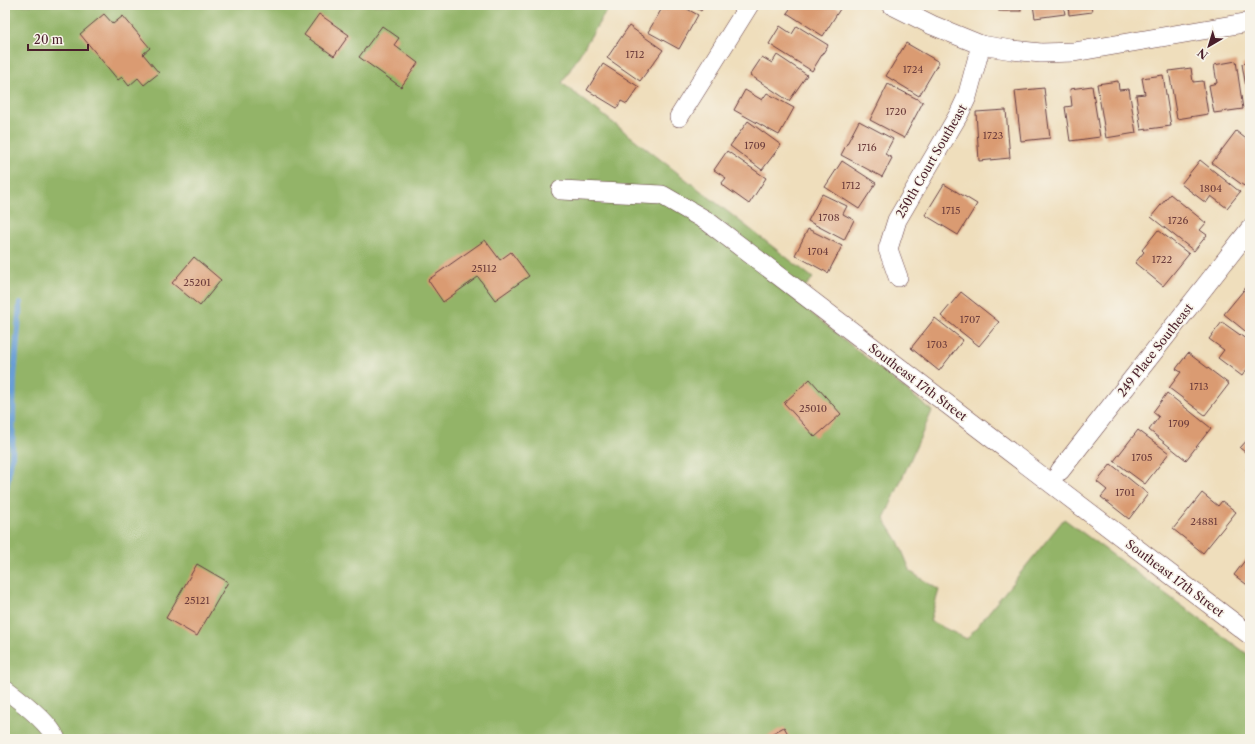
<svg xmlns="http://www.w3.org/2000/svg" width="1255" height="744" font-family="'Libre Caslon Text',serif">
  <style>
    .forest { fill: #93b468; stroke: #6e6a4a }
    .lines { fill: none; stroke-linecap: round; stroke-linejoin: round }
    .stream { stroke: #679ed5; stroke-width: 6 }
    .building { fill: #da9b72 }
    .minor-casing { stroke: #633c41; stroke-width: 20 }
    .minor { stroke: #fff; stroke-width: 19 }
    .labels { text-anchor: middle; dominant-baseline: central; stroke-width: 3; stroke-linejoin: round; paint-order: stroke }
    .number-label { font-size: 10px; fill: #6e3e3d }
    .street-label { font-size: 12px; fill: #4a1f2b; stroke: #f7f3e8 }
  </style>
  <rect width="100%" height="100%" fill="#f7f3e8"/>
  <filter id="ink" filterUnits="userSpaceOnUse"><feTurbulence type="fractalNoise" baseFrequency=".025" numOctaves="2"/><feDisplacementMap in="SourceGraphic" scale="8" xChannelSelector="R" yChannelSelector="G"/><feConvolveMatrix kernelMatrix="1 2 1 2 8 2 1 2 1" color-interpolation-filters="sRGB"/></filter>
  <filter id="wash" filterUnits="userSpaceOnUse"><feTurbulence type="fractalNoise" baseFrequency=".012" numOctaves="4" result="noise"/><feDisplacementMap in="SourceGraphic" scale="16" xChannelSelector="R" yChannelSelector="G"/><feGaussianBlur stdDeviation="0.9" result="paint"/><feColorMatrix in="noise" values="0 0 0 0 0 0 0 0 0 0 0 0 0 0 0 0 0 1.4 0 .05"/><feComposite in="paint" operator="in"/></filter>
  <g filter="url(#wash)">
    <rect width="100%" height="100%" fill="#efdebc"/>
    <path class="forest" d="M5 5H610L562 83 813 278 794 299 932 411 884 519 898 541 911 572 939 590 930 621 967 639 1064 519 1250 656V739H5Z"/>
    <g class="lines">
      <path class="stream" d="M5 493 12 455 14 378 20 303"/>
    </g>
    <g id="blocks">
      <g class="building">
        <path d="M664 5H680L698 15 679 49 648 32Z"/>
        <path d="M692 5H705L701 11Z"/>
        <path d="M793 5H833L840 9 823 36 787 13Z"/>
        <rect x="999" y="5" width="22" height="6"/>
        <path d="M1033 5H1063L1065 14 1035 18Z"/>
        <path d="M1068 5H1091L1092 12 1069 15Z"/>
        <path d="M104 14 113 24 123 16 150 48 143 54 159 73 144 85 138 78 129 86 122 77 118 80 80 34Z"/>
        <path d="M319 14 349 35 334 56 304 35Z"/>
        <path d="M382 26 399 38 394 45 418 63 401 87 359 57Z"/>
        <path d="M629 26 663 50 640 81 607 58Z"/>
        <path d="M780 26 792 34 797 26 828 45 812 71 769 44Z"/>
        <path d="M906 43 939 62 919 96 886 76Z"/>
        <path d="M777 55 807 75 789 101 750 75 762 57 772 63Z"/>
        <path d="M1236 61 1243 109 1214 113 1209 85 1217 83 1214 65Z"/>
        <path d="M1250 62V105H1249L1242 64Z"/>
        <path d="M603 64 639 87 627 104 621 101 617 108 587 90Z"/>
        <path d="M1191 68 1193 82 1203 81 1208 114 1177 119 1169 71Z"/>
        <path d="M1163 75 1171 126 1141 130 1136 95 1145 94 1142 78Z"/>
        <path d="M1118 81 1119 90 1129 89 1136 133 1106 138 1097 84Z"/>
        <path d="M888 84 923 102 904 138 870 120Z"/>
        <path d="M1092 86 1100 137 1070 141 1065 107 1072 106 1070 89Z"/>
        <path d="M1044 88 1050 138 1021 141 1015 91Z"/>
        <path d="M745 90 762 100 767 93 794 108 779 135 734 110Z"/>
        <path d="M1006 110 1010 158 979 161 976 112Z"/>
        <path d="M748 121 781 145 762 170 730 146Z"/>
        <path d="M859 121 893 139 885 154 892 158 882 177 841 155Z"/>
        <path d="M1236 131 1250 142V178L1244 186 1212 163Z"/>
        <path d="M727 151 766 178 749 204 721 184 726 178 714 170Z"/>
        <path d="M1200 160 1240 192 1227 208 1211 196 1206 203 1181 184Z"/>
        <path d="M842 161 876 183 859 209 825 187Z"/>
        <path d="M944 184 977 204 958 235 925 215Z"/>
        <path d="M822 194 847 206 843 214 854 220 844 240 808 221Z"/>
        <path d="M1170 194 1206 223 1200 230 1207 235 1194 251 1151 217Z"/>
        <path d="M808 229 842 246 828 273 795 255Z"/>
        <path d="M1158 230 1189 254 1163 286 1135 263 1144 252 1142 250Z"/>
        <path d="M485 240 500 260 511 252 529 276 495 300 478 277 443 302 428 280Z"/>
        <path d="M194 257 221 280 200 306 172 283Z"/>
        <path d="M1248 285 1250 286V335L1224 314Z"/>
        <path d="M961 292 999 322 979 346 941 316Z"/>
        <path d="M935 318 963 340 939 371 911 348Z"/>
        <path d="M1222 322 1250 342V365L1242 376 1218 358 1224 350 1209 339Z"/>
        <path d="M1188 353 1229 384 1205 415 1169 388 1181 372 1176 369Z"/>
        <path d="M810 379 841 414 815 437 784 403Z"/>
        <path d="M1167 393 1211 428 1186 460 1149 430 1159 417 1153 412Z"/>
        <path d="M1138 430 1169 453 1145 484 1114 461Z"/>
        <path d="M1250 437V456L1240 448Z"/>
        <path d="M1111 464 1148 494 1129 519 1101 497 1107 490 1097 482Z"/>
        <path d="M1250 464V473L1246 470Z"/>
        <path d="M1202 493 1218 506 1222 501 1236 512 1203 553 1173 529Z"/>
        <path d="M1249 555 1250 556V587L1234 575Z"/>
        <path d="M197 564 228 582 197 636 166 618Z"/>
        <path d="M784 727 791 739H762Z"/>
      </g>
    </g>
  </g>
  <g filter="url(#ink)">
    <use href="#blocks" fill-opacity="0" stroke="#633c41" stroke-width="1"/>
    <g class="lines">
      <g class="minor-casing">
        <g id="minor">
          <path d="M892 5 932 25 981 45 1012 50 1041 53 1074 52 1250 22"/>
          <path d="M679 117 749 5"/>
          <path d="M561 190 662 195 707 221 1250 635"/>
          <path d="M898 277 888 249 897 220 959 114 967 97 981 45"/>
          <path d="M1060 471 1250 229"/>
          <path d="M5 689C20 700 49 722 56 739"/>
        </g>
      </g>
      <use href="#minor" class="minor"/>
    </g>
  </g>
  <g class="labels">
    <g class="number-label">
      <text x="635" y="54">1712</text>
      <text x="913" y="69">1724</text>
      <text x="896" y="111">1720</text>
      <text x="993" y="135">1723</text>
      <text x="755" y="145">1709</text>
      <text x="867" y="147">1716</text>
      <text x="851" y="185">1712</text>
      <text x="1211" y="188">1804</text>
      <text x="951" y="210">1715</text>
      <text x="829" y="217">1708</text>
      <text x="1178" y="220">1726</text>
      <text x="818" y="251">1704</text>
      <text x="1162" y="259">1722</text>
      <text x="484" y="268">25112</text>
      <text x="197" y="282">25201</text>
      <text x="970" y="319">1707</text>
      <text x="937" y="344">1703</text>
      <text x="1199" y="386">1713</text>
      <text x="813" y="408">25010</text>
      <text x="1179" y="423">1709</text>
      <text x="1142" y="457">1705</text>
      <text x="1125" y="492">1701</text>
      <text x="1204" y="521">24881</text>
      <text x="197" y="600">25121</text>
    </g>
    <g class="street-label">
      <text transform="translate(931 161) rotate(-60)">250th Court Southeast</text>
      <text transform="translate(1155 350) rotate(-52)">249 Place Southeast</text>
      <text transform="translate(918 382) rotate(37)">Southeast 17th Street</text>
      <text transform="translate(1175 578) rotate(37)">Southeast 17th Street</text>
    </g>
  </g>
  <rect width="1255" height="744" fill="none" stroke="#f7f3e8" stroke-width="20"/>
  <g transform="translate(1209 46) rotate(218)" stroke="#f7f3e8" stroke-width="3" paint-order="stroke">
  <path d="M0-3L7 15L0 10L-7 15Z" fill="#4a1f2b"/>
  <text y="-6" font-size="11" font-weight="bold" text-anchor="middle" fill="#4a1f2b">N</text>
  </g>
  <path d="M28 44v6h60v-6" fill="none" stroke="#4a1f2b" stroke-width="2"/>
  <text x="34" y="44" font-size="12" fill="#4a1f2b" stroke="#f7f3e8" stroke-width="3" paint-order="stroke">20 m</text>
</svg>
